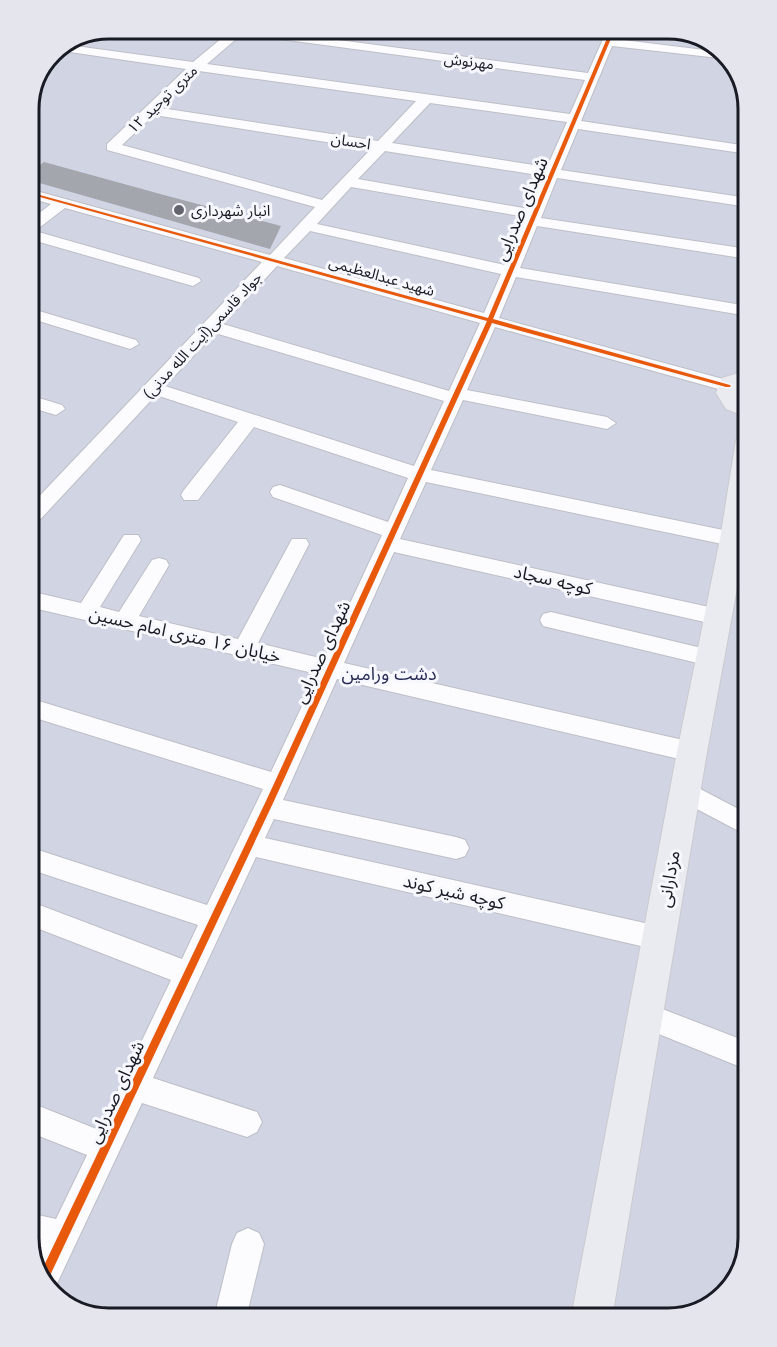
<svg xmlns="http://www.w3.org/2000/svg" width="777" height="1347" font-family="Helvetica,'Noto Sans Arabic',sans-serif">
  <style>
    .green { fill: #d0d4e3 }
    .building { fill: #a4a6ae }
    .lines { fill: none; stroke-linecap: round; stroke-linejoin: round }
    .minor-casing { stroke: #bdbfc7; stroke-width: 2 }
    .major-casing { stroke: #cacbd0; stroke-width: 2 }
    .minor { fill: #fcfcfe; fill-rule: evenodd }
    .major { fill: #eaebf1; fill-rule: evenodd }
    .cycleway-casing { stroke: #f7f8fe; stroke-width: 3 }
    .cycleway { fill: #e8590c; fill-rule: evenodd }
    .poi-dot { fill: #62656e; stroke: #f7f8fe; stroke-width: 2 }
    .labels { text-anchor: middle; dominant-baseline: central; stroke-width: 6; stroke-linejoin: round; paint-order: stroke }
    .far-street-label { font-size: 15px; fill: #191b24; stroke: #f7f8fe }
    .far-poi-label { font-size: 15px; fill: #191b24; stroke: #f7f8fe; text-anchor: start }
    .street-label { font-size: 18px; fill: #191b24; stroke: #f7f8fe }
    .park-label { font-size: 18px; fill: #262a53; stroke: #f7f8fe }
    .rim { fill: none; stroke: #191b24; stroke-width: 3 }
  </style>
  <rect width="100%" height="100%" fill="#ebeef6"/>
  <path class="green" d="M109 29H674L713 42 740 74 748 109V1238L735 1282 703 1310 668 1318H104L65 1305 37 1273 29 1238V104L52 52Z"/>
  <path class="building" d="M44 162 164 195 281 226 270 249 29 180V173Z"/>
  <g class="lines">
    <g class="minor-casing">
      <g id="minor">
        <path d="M233 29H256L588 73 603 39 544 33 538 29 606 32 607 29H619L615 39 721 52 728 59 612 46 581 121 748 146V154L578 129 561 170 748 198V207L557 178 541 218 748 249V259L537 226 520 268 748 306V316L516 277 499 318 734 382 737 386 734 390H722L495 327 467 390 607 417 616 423 607 429 463 400 431 470 733 532 748 541V559L741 557 727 545 426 482 400 539 718 609 726 611 729 617 726 623 718 625 394 552 344 663 692 742 700 745 704 752 700 759 692 762 337 679 283 800 456 837 465 840 469 848 465 856 456 859 274 819 265 838 658 926 667 929 671 938 667 947 658 950 256 857 153 1078 257 1112 262 1122 257 1132 247 1137 142 1103 53 1292C36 1273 31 1271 42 1247L30 1244 29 1213 56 1219 87 1155 29 1132V1102L99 1130 171 980 29 925V901L182 959 198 925 29 869V847L207 905 263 789 29 716V698L271 772 317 674 29 607V591L81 603 124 535H138L141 540 100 607 119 612 152 560 159 558 166 560 169 565 139 616 238 639 292 539H306L309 544 258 643 324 659 382 535 273 497 270 492 273 487 280 485 388 522 408 478 254 427 198 500H184L181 495 184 490 238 422 156 395 36 524 29 526V507L262 262 65 208 35 231 199 278 201 281 193 286 29 239V221L51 204 29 198V189L270 255 315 207 107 150V144L186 69 56 50 68 45 193 62ZM242 34 585 80 570 114 207 64ZM199 71 416 101 378 141 161 108ZM430 103 567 122 547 167 392 143ZM154 115 371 149 322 200 122 145ZM385 151 544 176 529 209 358 179ZM351 187 526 217 505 265 317 224ZM310 231 501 274 484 313 284 258ZM277 266 480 323 449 391 223 324ZM215 333 444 401 414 466 165 386Z"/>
        <path d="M29 308 136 340 139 344 130 349 29 318Z"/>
        <path d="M29 395 62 405 65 409 56 415 29 407Z"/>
        <path d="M551 612 710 650 718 652 721 658 718 664 710 666 543 626 540 620 543 614Z"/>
        <path d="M685 781 748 814V836L676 798 673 791 676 784Z"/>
        <path d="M644 1002 748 1042V1070L634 1024 630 1015 634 1006Z"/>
        <path d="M248 1228 259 1233 264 1244 246 1318H214L232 1244 237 1233Z"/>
      </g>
    </g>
    <g class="major-casing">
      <g id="major">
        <path d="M748 370V384L740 387 739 393 748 403V418L726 409 716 393 722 378Z"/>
        <path d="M748 432V521L746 539 707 752 612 1318H571L677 752 720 539 736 440 740 435Z"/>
      </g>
    </g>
    <use href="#minor" class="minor"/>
    <use href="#major" class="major"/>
    <g class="cycleway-casing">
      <path id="cycleway" d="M611 29H615L493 319 730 385 731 386 730 387H726L492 323 274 801 46 1284 39 1276 266 801 487 321 29 194V192L488 318Z"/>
    </g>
    <use href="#cycleway" class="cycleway"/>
  </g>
  <circle class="poi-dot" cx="179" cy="210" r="6"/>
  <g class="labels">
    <g class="far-street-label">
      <text transform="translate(469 61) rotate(7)">مهرنوش</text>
      <text transform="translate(162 99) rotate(-44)">۱۲ متری توحید</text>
      <text transform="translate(351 141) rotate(9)">احسان</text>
      <text transform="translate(382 276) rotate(16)">شهید عبدالعظیمی</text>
      <text transform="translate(202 335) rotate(-47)">جواد قاسمی(آیت الله مدنی)</text>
    </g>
    <g class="far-poi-label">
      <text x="191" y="210">انبار شهرداری</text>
    </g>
    <g class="street-label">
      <text transform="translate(521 209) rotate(-67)">شهدای صدرایی</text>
      <text transform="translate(553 580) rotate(13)">کوچه سجاد</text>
      <text transform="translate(185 635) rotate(13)">خیابان ۱۶ متری امام حسین</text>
      <text transform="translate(322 652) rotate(-65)">شهدای صدرایی</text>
      <text transform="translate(669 879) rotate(-80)">مزدارانی</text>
      <text transform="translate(454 892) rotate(13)">کوچه شیر کوند</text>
      <text transform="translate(116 1092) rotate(-65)">شهدای صدرایی</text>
    </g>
    <g class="park-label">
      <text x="389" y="674">دشت ورامین</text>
    </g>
  </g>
  <path d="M0 0H777V1347H0ZM109 39H668A70 70 0 0 1 738 109V1238A70 70 0 0 1 668 1308H109A70 70 0 0 1 39 1238V109A70 70 0 0 1 109 39Z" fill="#e5e6ed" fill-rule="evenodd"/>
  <path class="rim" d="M109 39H668A70 70 0 0 1 738 109V1238A70 70 0 0 1 668 1308H109A70 70 0 0 1 39 1238V109A70 70 0 0 1 109 39Z"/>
</svg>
